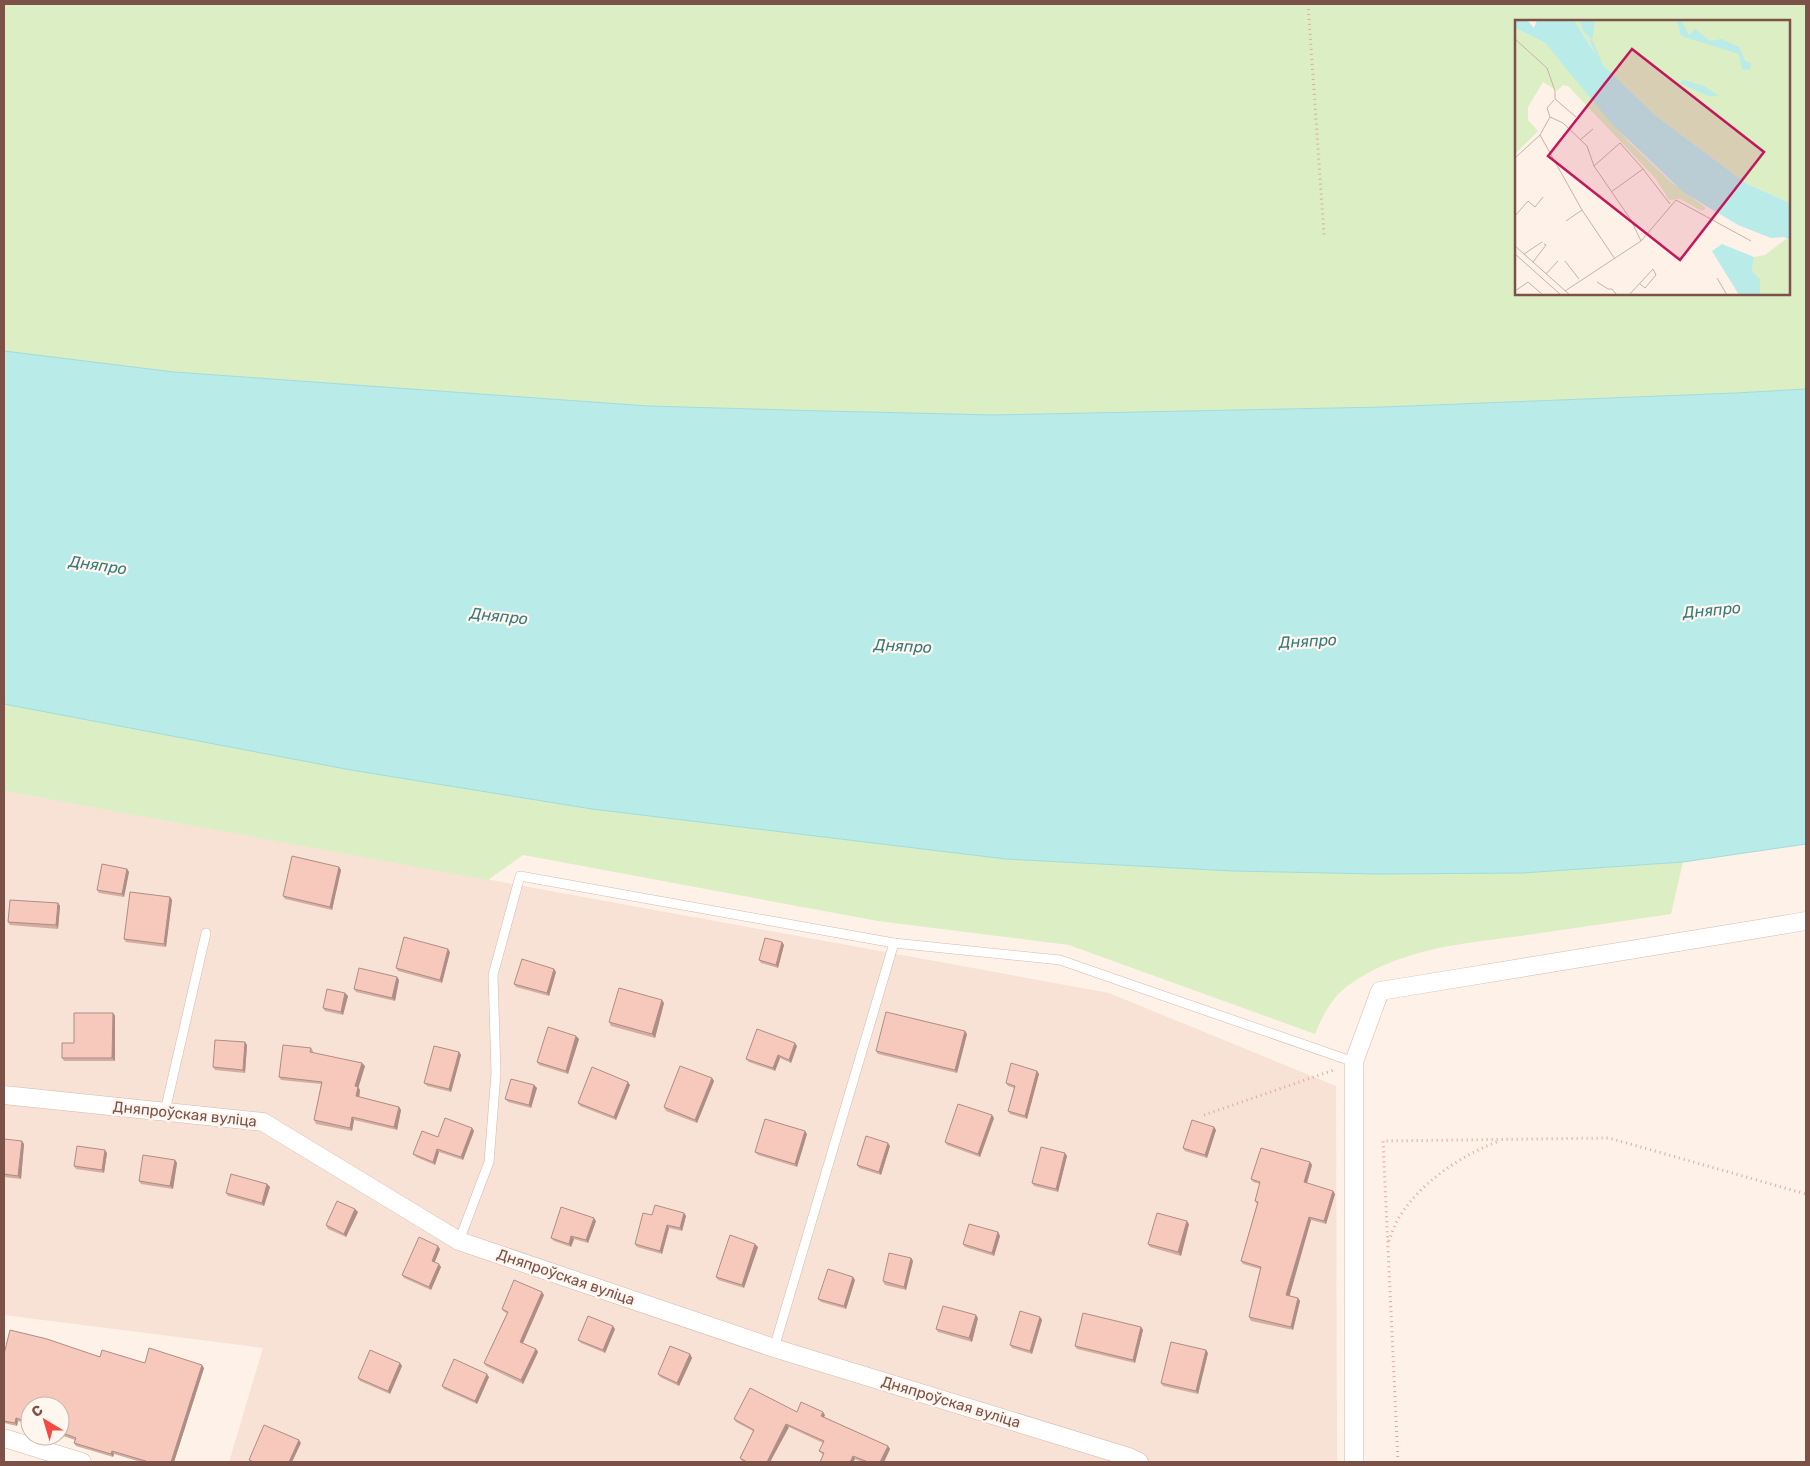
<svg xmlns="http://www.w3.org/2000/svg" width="1810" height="1466" font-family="Rubik,sans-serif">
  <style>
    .residential { fill: #f7e2d5 }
    .green { fill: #dceec3; fill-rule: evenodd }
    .water { fill: #b9ebe9; stroke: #9edddd }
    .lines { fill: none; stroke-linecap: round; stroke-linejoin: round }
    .lane-casing { stroke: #d5b9ae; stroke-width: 10 }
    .street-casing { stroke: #d5b9ae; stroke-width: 19 }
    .path { stroke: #dcac9e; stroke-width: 3; stroke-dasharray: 1 4; stroke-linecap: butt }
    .lane { stroke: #fff; stroke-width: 9 }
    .street { stroke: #fff; stroke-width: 18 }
    .wall { fill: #d4ada2 }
    .shaded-wall { fill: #ad8d84 }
    .building { fill: #f7c9bc; stroke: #ad8d84 }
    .labels { text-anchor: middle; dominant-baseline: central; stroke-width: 4.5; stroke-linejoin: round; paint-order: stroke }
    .street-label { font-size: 15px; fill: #7c5248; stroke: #fff6f0 }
    .water-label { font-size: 16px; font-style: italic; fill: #377b7a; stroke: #fff6f0 }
    .inset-river { fill: none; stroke: #b9ebe9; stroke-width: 2.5 }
    .inset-road { fill: none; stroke: #cab1a7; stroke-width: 1 }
    .view { fill: #c2185b; fill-opacity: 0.15; stroke: #c2185b; stroke-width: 2.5 }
    .inset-edge { fill: none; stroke: #7c5248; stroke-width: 2.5 }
  </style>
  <rect width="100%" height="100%" fill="#fef1e7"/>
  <path class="residential" d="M4 791 1109 993 1336 1086 1337 1462H229L263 1348 4 1315Z"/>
  <g class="green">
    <path d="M4 4H1806V389L1736 393 1383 407 993 415 824 411 648 406 174 372 4 351ZM1516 21H1789V294H1516Z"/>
    <path d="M4 704 351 770 592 809 1006 859 1233 871 1377 874 1522 873 1683 862 1671 914C1623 921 1575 928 1527 935 1465 943 1398 948 1346 987 1331 999 1322 1017 1315 1034L1069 945 878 921 523 855 488 880 4 791Z"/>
  </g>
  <path class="water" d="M4 351 174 372 648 406 824 411 993 415 1383 407 1736 393 1806 389V844L1683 862 1522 873 1377 874 1233 871 1006 859 592 809 351 770 4 704Z"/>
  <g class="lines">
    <g class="lane-casing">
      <g id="lane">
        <path d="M894 943 1060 960 1354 1062"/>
        <path d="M165 1111 206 933"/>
        <path d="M459 1241 489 1162 496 1073 493 975 520 876 894 943 774 1348"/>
      </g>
    </g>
    <g class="street-casing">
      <g id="street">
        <path d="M4 1095 263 1122 459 1241 774 1348 1129 1457 1139 1462"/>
        <path d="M4 1438 82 1462"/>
        <path d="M1354 1462V1062L1380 991 1806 921"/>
      </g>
    </g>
    <g class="path">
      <path d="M1308 4 1324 235"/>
      <path d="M1204 1115 1334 1070"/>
      <path d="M1389 1241C1392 1233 1395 1223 1400 1216 1422 1181 1462 1155 1499 1141"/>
      <path d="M1398 1462 1383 1141 1609 1138 1806 1194"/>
    </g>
    <use href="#lane" class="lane"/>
    <use href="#street" class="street"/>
  </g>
  <g class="wall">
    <path d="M339 867 341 870 332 910 285 899 283 896Z"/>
    <path d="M127 869 129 872 124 897 99 893 97 890Z"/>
    <path d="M170 897 172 900 166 947 126 942 124 939Z"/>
    <path d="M58 903 60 906 58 929 10 925 8 922Z"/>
    <path d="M782 942 784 945 778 968 761 963 759 960Z"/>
    <path d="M450 952 442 983 398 971 396 968Z"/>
    <path d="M556 972 549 996 516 987 514 984Z"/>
    <path d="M397 977 399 980 395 1001 356 992 354 989Z"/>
    <path d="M345 993 348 996 343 1015 325 1011 323 1008Z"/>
    <path d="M664 1003 655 1038 611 1026 609 1022Z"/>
    <path d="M113 1013 115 1016V1061H64L62 1058 74 1043Z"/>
    <path d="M967 1034 957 1073 878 1054 876 1051Z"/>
    <path d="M576 1036 579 1039 568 1074 539 1065 537 1062Z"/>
    <path d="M245 1042 247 1045 245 1073 215 1070 213 1067Z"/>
    <path d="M797 1046 791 1063 780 1058 775 1071 749 1062 746 1059Z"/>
    <path d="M311 1048 313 1051V1053L365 1066 358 1087 360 1090 359 1097 399 1107 401 1110 397 1130 354 1120 352 1131 316 1124 314 1120 321 1084 281 1080 279 1077Z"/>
    <path d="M459 1052 461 1055 451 1092 427 1086 424 1083Z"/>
    <path d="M1037 1071 1039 1074 1027 1119 1010 1114 1008 1111 1014 1088 1008 1086 1006 1083Z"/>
    <path d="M712 1078 714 1081 697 1123 666 1111 664 1107Z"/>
    <path d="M534 1085 537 1088 531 1108 508 1102 505 1099Z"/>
    <path d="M630 1085 616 1120 580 1106 578 1103Z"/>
    <path d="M994 1118 980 1157 947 1145 945 1142Z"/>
    <path d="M1214 1127 1216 1130 1207 1158 1185 1151 1183 1148Z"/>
    <path d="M472 1128 474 1131 463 1160 439 1152 435 1165 416 1157 413 1154 438 1137Z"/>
    <path d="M807 1134 797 1167 758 1155 755 1152Z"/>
    <path d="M4 1139 24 1144 21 1179 4 1177Z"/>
    <path d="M890 1146 881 1175 859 1168 857 1165Z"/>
    <path d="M107 1153 104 1173 76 1169 74 1166Z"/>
    <path d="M1067 1156 1058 1192 1034 1186 1032 1183Z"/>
    <path d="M175 1160 177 1163 173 1189 141 1184 139 1181Z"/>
    <path d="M1310 1162 1312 1165 1307 1183 1335 1194 1326 1224 1311 1220 1289 1296 1298 1298 1300 1301 1293 1330 1251 1321 1249 1317 1260 1269 1243 1264 1241 1261 1257 1204 1255 1201 1260 1184 1253 1182 1251 1179Z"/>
    <path d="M267 1184 270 1187 264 1206 228 1196 226 1193Z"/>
    <path d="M358 1212 346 1237 328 1229 326 1225Z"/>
    <path d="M684 1213 686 1216 682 1231 669 1228 662 1254 637 1247 635 1244Z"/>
    <path d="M596 1221 588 1243 574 1239 571 1247 554 1241 551 1238Z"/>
    <path d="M1189 1224 1181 1256 1150 1247 1148 1244Z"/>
    <path d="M998 1232 1000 1236 994 1256 965 1247 963 1244Z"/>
    <path d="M758 1247 744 1288 718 1280 716 1277Z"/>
    <path d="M440 1249 434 1262 441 1267 431 1290 404 1278 402 1275Z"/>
    <path d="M911 1258 913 1261 906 1290 885 1285 883 1281Z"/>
    <path d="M855 1280 846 1309 821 1302 818 1299Z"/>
    <path d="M544 1295 523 1343 536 1349 538 1352 523 1384 486 1366 484 1363 507 1313 504 1312 502 1309Z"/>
    <path d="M1040 1317 1042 1320 1032 1354 1012 1348 1010 1345Z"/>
    <path d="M978 1318 972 1342 938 1332 936 1329Z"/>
    <path d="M1141 1327 1143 1330 1135 1363 1077 1349 1075 1346Z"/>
    <path d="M615 1329 605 1353 581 1343 578 1340Z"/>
    <path d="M1208 1353 1198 1394 1163 1386 1161 1383Z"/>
    <path d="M4 1354 100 1357 145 1363 204 1368 174 1462H141L114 1454 113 1457 76 1446 74 1443 75 1440 60 1435V1406H30V1425L18 1421 17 1426 4 1423Z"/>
    <path d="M690 1354 692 1358 679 1386 660 1377 658 1374Z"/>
    <path d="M400 1363 402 1366 390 1394 360 1381 358 1378Z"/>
    <path d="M489 1377 477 1404 444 1389 442 1386Z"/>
    <path d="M797 1412 825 1415 824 1417 888 1446 890 1449 884 1462H863L855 1459 853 1462H820L823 1455 819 1451 823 1443 789 1427 770 1462H743L742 1461 740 1458 753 1431 736 1422 734 1419Z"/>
  </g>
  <g class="shaded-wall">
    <path d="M339 867 341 870 332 910 330 907Z"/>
    <path d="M127 869 129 872 124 897 122 894Z"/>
    <path d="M170 897 172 900 166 947 164 944Z"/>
    <path d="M58 903 60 906 58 929 56 925Z"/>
    <path d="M782 942 784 945 778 968 776 965Z"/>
    <path d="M448 949 450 952 442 983 440 980Z"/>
    <path d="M554 969 556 972 549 996 547 993Z"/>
    <path d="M397 977 399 980 395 1001 392 998Z"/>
    <path d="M345 993 348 996 343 1015 341 1012Z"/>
    <path d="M662 1000 664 1003 655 1038 652 1034Z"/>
    <path d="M113 1013 115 1016V1061L112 1058Z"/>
    <path d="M965 1031 967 1034 957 1073 955 1070Z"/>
    <path d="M576 1036 579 1039 568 1074 566 1071Z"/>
    <path d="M245 1042 247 1045 245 1073 243 1070Z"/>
    <path d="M795 1043 797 1046 791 1063 789 1060Z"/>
    <path d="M459 1052 461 1055 451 1092 449 1089Z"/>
    <path d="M778 1055 780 1058 775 1071 773 1068Z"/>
    <path d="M362 1063 365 1066 358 1089 355 1086Z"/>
    <path d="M1037 1071 1039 1074 1027 1119 1025 1116Z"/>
    <path d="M712 1078 714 1081 697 1123 695 1120Z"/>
    <path d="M628 1082 630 1085 616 1120 614 1117Z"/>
    <path d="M534 1085 537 1088 531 1108 529 1105Z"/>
    <path d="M358 1087 360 1090 359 1099 356 1096Z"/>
    <path d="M399 1107 401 1110 397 1130 394 1127Z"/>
    <path d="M992 1115 994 1118 980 1157 978 1154Z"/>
    <path d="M352 1117 354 1120 352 1131 350 1128Z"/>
    <path d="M1214 1127 1216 1130 1207 1158 1205 1155Z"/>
    <path d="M472 1128 474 1131 463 1160 461 1157Z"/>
    <path d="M805 1131 807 1134 797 1167 795 1164Z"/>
    <path d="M22 1141 24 1144 21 1179 18 1176Z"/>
    <path d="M888 1143 890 1146 881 1175 879 1172Z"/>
    <path d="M437 1149 439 1152 435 1165 433 1162Z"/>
    <path d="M105 1150 107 1153 104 1173 102 1170Z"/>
    <path d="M1065 1153 1067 1156 1058 1192 1056 1189Z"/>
    <path d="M175 1160 177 1163 173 1189 170 1186Z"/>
    <path d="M1310 1162 1312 1165 1306 1186 1304 1182Z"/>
    <path d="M267 1184 270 1187 264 1206 262 1203Z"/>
    <path d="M1333 1191 1335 1194 1326 1224 1324 1221Z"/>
    <path d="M355 1209 358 1212 346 1237 344 1234Z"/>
    <path d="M684 1213 686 1216 682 1231 680 1228Z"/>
    <path d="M1309 1217 1311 1220 1289 1298 1286 1295Z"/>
    <path d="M594 1218 596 1221 588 1243 586 1240Z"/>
    <path d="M1187 1221 1189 1224 1181 1256 1178 1252Z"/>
    <path d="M667 1225 669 1228 662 1254 660 1251Z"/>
    <path d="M998 1232 1000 1236 994 1256 992 1253Z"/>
    <path d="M571 1236 574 1239 571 1247 569 1244Z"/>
    <path d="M755 1244 758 1247 744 1288 742 1285Z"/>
    <path d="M438 1246 440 1249 434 1264 432 1261Z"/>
    <path d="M911 1258 913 1261 906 1290 904 1287Z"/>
    <path d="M439 1264 441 1267 431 1290 429 1287Z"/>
    <path d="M853 1277 855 1280 846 1309 844 1306Z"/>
    <path d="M542 1292 544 1295 522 1345 520 1342Z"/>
    <path d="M1298 1298 1300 1301 1293 1330 1291 1327Z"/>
    <path d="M976 1315 978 1318 972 1342 969 1338Z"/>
    <path d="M1040 1317 1042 1320 1032 1354 1030 1351Z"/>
    <path d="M613 1326 615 1329 605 1353 603 1350Z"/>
    <path d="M1141 1327 1143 1330 1135 1363 1133 1360Z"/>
    <path d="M536 1349 538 1352 523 1384 521 1380Z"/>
    <path d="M1206 1350 1208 1353 1198 1394 1196 1391Z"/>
    <path d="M690 1354 692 1358 679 1386 677 1383Z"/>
    <path d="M400 1363 402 1366 390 1394 388 1391Z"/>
    <path d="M202 1365 204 1368 174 1462H171Z"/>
    <path d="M487 1374 489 1377 477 1404 475 1401Z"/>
    <path d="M823 1412 825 1415 823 1419 821 1416Z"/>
    <path d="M16 1418 18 1421 17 1426 15 1423Z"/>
    <path d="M786 1424 789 1427 770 1462H767Z"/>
    <path d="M299 1440 301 1443 292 1462H289Z"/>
    <path d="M888 1446 890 1449 884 1462H880Z"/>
    <path d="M112 1451 114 1454 113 1457 111 1454Z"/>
    <path d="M853 1456 855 1459 853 1462H850Z"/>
  </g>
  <g class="building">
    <path d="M292 856 339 867 330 907 283 896Z"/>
    <path d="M102 864 127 869 122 894 97 890Z"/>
    <path d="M130 892 170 897 164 944 124 939Z"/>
    <path d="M10 900 58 903 56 925 8 922Z"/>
    <path d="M404 937 448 949 440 980 396 968Z"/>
    <path d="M765 938 782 942 776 965 759 960Z"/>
    <path d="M522 959 554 969 547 993 514 984Z"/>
    <path d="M359 968 397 977 392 998 354 989Z"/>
    <path d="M619 988 662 1000 652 1034 609 1022Z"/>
    <path d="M327 989 345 993 341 1012 323 1008Z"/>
    <path d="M886 1012 965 1031 955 1070 876 1051Z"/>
    <path d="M74 1013H113L112 1058H62V1043H74Z"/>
    <path d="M548 1027 576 1036 566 1071 537 1062Z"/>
    <path d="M757 1029 795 1043 789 1060 778 1055 773 1068 746 1059Z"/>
    <path d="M215 1040 245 1042 243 1070 213 1067Z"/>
    <path d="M283 1045 311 1048 310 1052 362 1063 355 1086 358 1087 356 1096 399 1107 394 1127 352 1117 350 1128 314 1120 322 1082 279 1077Z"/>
    <path d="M434 1046 459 1052 449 1089 424 1083Z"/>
    <path d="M1011 1063 1037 1071 1025 1116 1008 1111 1015 1086 1006 1083Z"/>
    <path d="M680 1066 712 1078 695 1120 664 1107Z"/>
    <path d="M592 1067 628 1082 614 1117 578 1103Z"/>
    <path d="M511 1079 534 1085 529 1105 505 1099Z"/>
    <path d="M958 1104 992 1115 978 1154 945 1142Z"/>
    <path d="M445 1118 472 1128 461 1157 437 1149 433 1162 413 1154 422 1131 438 1137Z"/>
    <path d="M765 1119 805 1131 795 1164 755 1152Z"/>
    <path d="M1192 1120 1214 1127 1205 1155 1183 1148Z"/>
    <path d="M866 1136 888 1143 879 1172 857 1165Z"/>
    <path d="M4 1139 22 1141 18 1176 4 1174Z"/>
    <path d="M77 1146 105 1150 102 1170 74 1166Z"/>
    <path d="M1041 1147 1065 1153 1056 1189 1032 1183Z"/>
    <path d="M1261 1148 1310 1162 1304 1182 1333 1191 1324 1221 1309 1217 1286 1295 1298 1298 1291 1327 1249 1317 1261 1267 1241 1261 1258 1202 1255 1201 1260 1182 1251 1179Z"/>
    <path d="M143 1155 175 1160 170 1186 139 1181Z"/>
    <path d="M231 1174 267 1184 262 1203 226 1193Z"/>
    <path d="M337 1201 355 1209 344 1234 326 1225Z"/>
    <path d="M655 1205 684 1213 680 1228 667 1225 660 1251 635 1244 643 1213 652 1215Z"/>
    <path d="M561 1207 594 1218 586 1240 571 1236 569 1244 551 1238Z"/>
    <path d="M1157 1213 1187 1221 1178 1252 1148 1244Z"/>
    <path d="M969 1224 998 1232 992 1253 963 1244Z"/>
    <path d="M730 1235 755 1244 742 1285 716 1277Z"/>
    <path d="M419 1237 438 1246 432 1261 439 1264 429 1287 402 1275Z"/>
    <path d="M889 1253 911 1258 904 1287 883 1281Z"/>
    <path d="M828 1269 853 1277 844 1306 818 1299Z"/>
    <path d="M514 1280 542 1292 520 1342 536 1349 521 1380 484 1363 508 1312 502 1309Z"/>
    <path d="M943 1306 976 1315 969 1338 936 1329Z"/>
    <path d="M1020 1311 1040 1317 1030 1351 1010 1345Z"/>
    <path d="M1083 1313 1141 1327 1133 1360 1075 1346Z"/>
    <path d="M588 1316 613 1326 603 1350 578 1340Z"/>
    <path d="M10 1330 47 1339 100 1357 102 1350 145 1363 149 1348 202 1365 171 1462H149L112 1451 111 1454 74 1443 76 1438 60 1432V1406H30V1423L16 1418 15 1423 4 1421V1354Z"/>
    <path d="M1171 1342 1206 1350 1196 1391 1161 1383Z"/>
    <path d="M670 1346 690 1354 677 1383 658 1374Z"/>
    <path d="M370 1350 400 1363 388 1391 358 1378Z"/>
    <path d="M454 1359 487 1374 475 1401 442 1386Z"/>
    <path d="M750 1388 797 1412 801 1402 823 1412 821 1416 888 1446 880 1462H868L853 1456 850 1462H820L824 1453 819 1451 824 1441 786 1424 767 1462H747L740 1458 754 1430 734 1419Z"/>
    <path d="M264 1425 299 1440 289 1462H254L249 1460Z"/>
  </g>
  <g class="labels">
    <g class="street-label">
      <text transform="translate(185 1114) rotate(6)">Дняпроўская вуліца</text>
      <text transform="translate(566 1277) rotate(19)">Дняпроўская вуліца</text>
      <text transform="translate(951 1402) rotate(17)">Дняпроўская вуліца</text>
    </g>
    <g class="water-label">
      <text transform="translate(98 565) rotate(8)">Дняпро</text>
      <text transform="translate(1712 610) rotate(-5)">Дняпро</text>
      <text transform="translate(499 616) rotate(6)">Дняпро</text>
      <text transform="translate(1308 641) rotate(-3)">Дняпро</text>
      <text transform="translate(903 646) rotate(3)">Дняпро</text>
    </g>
  </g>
  <g transform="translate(1515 20)">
    <rect width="275" height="275" fill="#fef1e7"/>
    <path d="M59 0H275V183L232 164 141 96 86 43ZM0 8 30 23 114 122 157 163 191 188 187 191 165 179 154 180 141 159 53 66 48 65 42 71 28 62 13 87V100L23 111 0 134ZM271 219 275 220V275H245V260L237 251 239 237 250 235Z" fill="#dceec3"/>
    <path d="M0 0 13 1 19 8 22 0H59L86 43 141 96 232 164 275 183V220L269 217 256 218 223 205 168 172 98 105 30 23 0 8ZM64 0H80L77 20 69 12ZM162 0H166L174 15 180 9 195 21 206 19 224 27 230 41 236 43 235 50 227 49 224 34 166 16ZM168 60 189 66 204 76H193L165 63ZM207 224 239 237 237 251 245 259V275H224L197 231Z" fill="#b9ebe9"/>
    <path class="inset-river" d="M76 20 86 44"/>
    <path class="inset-road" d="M0 19 32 48 40 71V79M40 79 61 97M35 97 48 103 72 126 79 146 116 200 126 221M35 97 32 88 39 80M25 115 67 190 100 239M65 120 78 109M0 138 25 115 35 97M79 146 105 123 128 149 96 172M128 149 155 184M0 196 13 181 20 187 28 177M51 201 67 190M0 226 55 275M0 234 46 275M9 234 27 222M50 241 64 259M18 242 31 225 29 224M31 254 43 241M202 258 212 275M82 262 93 269H97L102 275M0 271 13 262 28 275M50 271 126 221 161 180 236 221M114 275 138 249 141 255 130 268 125 264"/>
    <path class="view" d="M117 29 249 132 165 240 33 136Z"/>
    <rect width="275" height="275" class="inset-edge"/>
  </g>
  <rect width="1810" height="1466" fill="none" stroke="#7c5248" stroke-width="10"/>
  <g transform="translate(45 1421) rotate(322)"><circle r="24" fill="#fff6f0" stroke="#cbb4ad"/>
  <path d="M0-4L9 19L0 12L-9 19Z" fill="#f34b41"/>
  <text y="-8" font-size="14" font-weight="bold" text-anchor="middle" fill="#7c5248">С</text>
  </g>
</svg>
